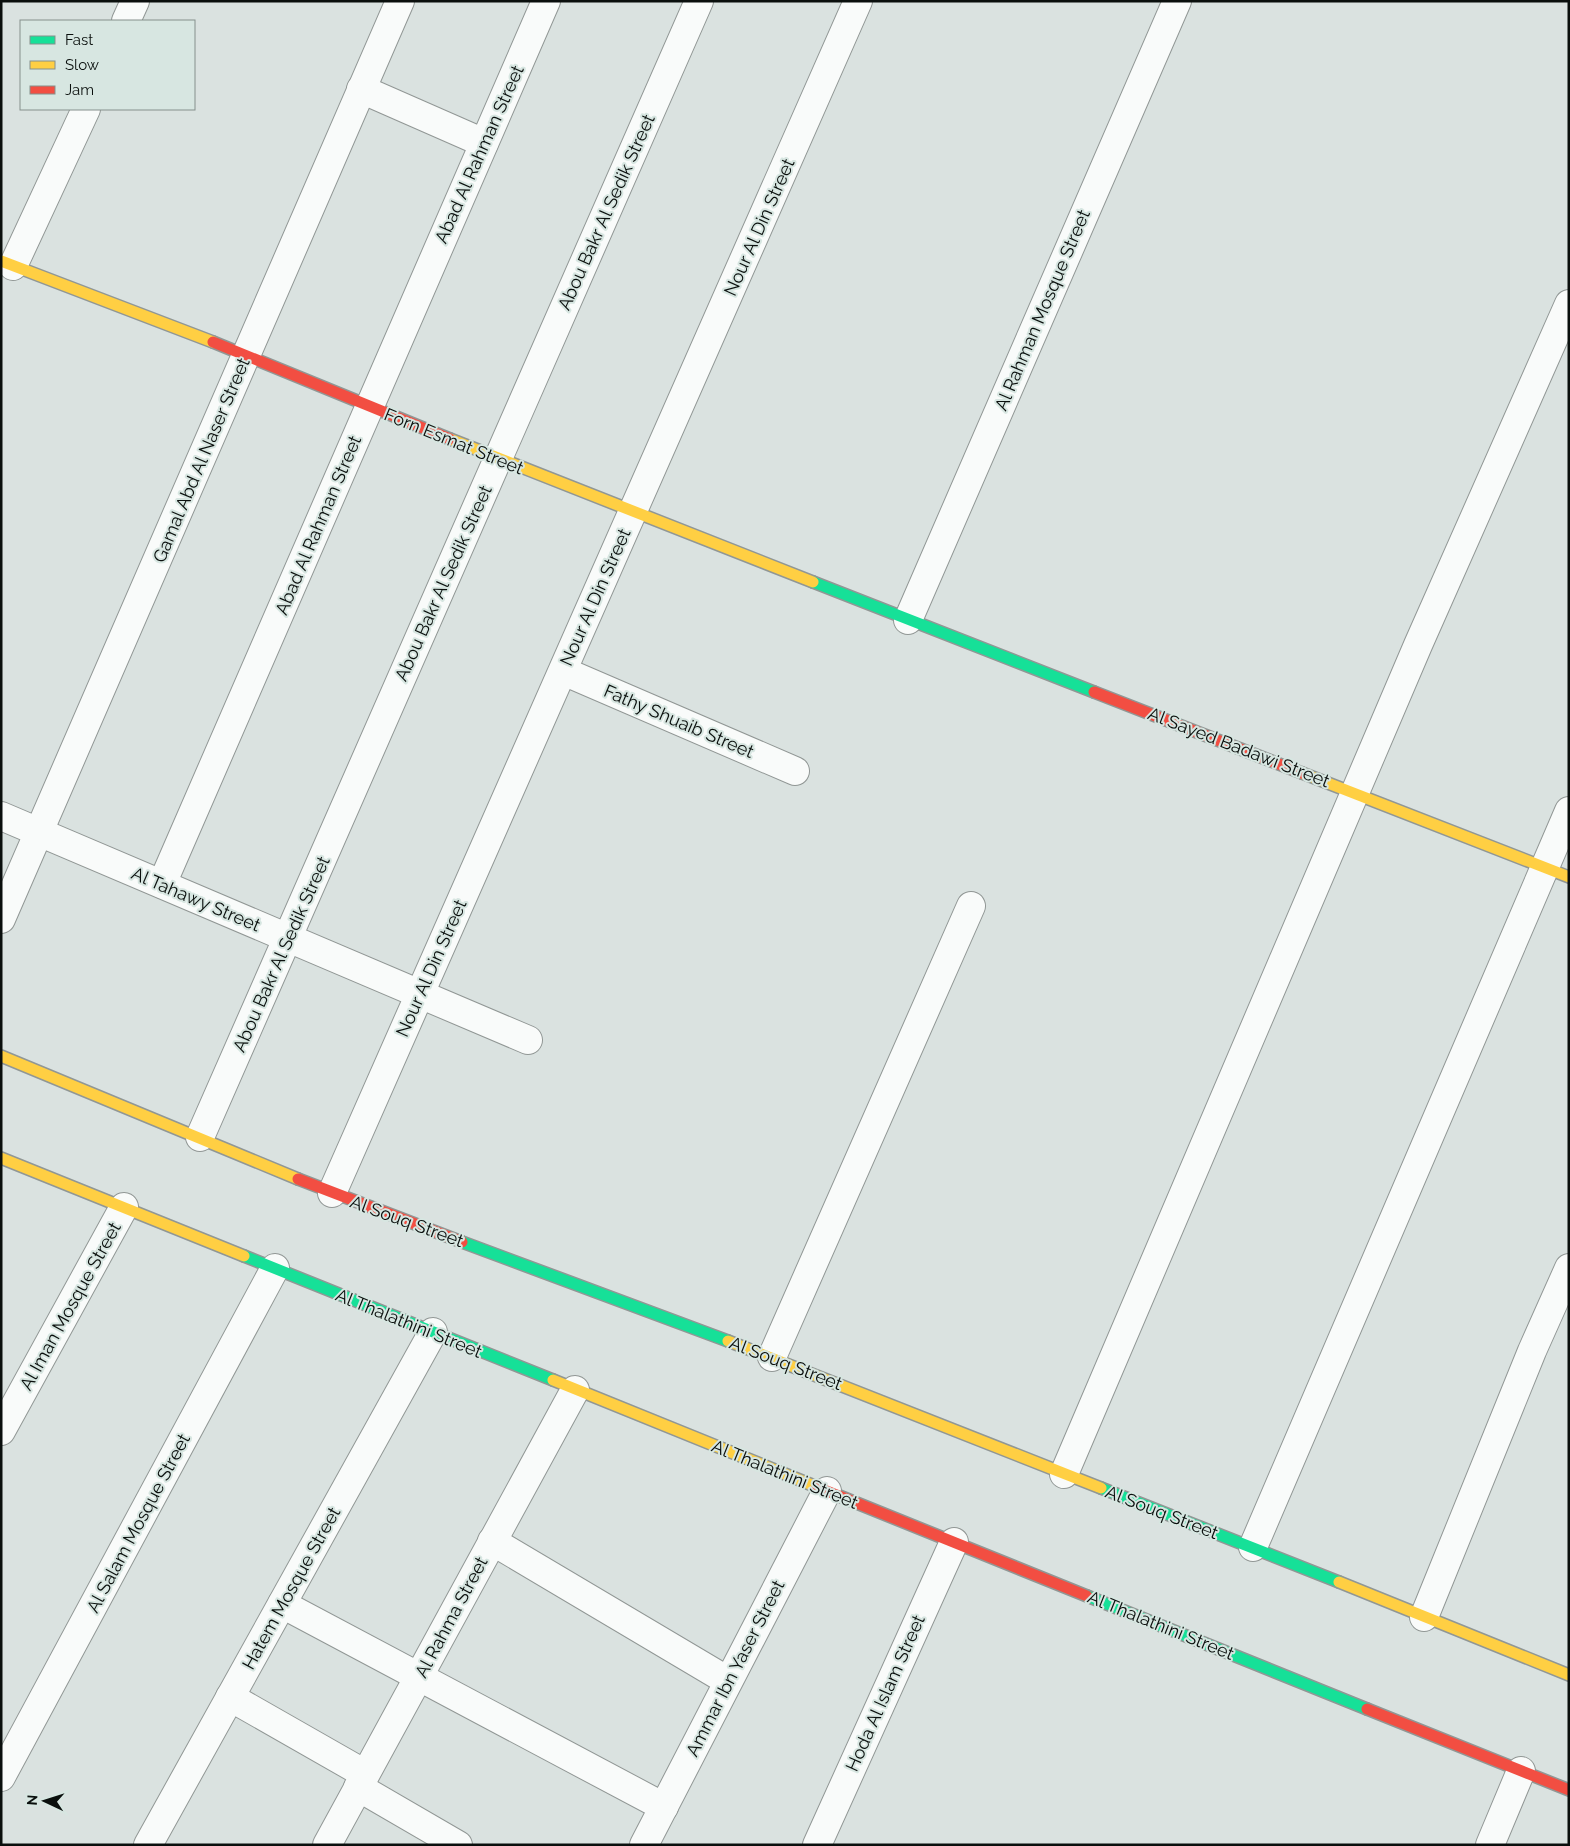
<svg xmlns="http://www.w3.org/2000/svg" width="1570" height="1846" font-family="Raleway,sans-serif">
  <style>
    .lines { fill: none; stroke-linecap: round; stroke-linejoin: round }
    .street-casing { stroke: #919795; stroke-width: 30 }
    .fast-casing { stroke: #919795; stroke-width: 14 }
    .slow-casing { stroke: #919795; stroke-width: 14 }
    .jam-casing { stroke: #919795; stroke-width: 14 }
    .street { stroke: #f9fbfa; stroke-width: 28 }
    .fast { stroke: #16e098; stroke-width: 11 }
    .slow { stroke: #ffcf43; stroke-width: 11 }
    .jam { stroke: #f24e42; stroke-width: 11 }
    .labels { text-anchor: middle; dominant-baseline: central; stroke-width: 4; stroke-linejoin: round; paint-order: stroke }
    .street-label { font-size: 18px; fill: #0a0f0d; stroke: #d7e6e1 }
  </style>
  <rect width="100%" height="100%" fill="#dae2e0"/>
  <g class="lines">
    <g class="street-casing">
      <g id="street">
        <path d="M126 21 135 1"/>
        <path d="M361 89 484 143"/>
        <path d="M13 266 86 109"/>
        <path d="M908 620 1177 1"/>
        <path d="M563 671 795 771"/>
        <path d="M1 816 528 1040"/>
        <path d="M162 884 546 1"/>
        <path d="M1 919 400 1"/>
        <path d="M200 1137 699 1"/>
        <path d="M332 1193 858 1"/>
        <path d="M772 1357 971 906"/>
        <path d="M1 1431 124 1207"/>
        <path d="M1064 1474 1418 645 1569 304"/>
        <path d="M492 1541 728 1681"/>
        <path d="M1253 1547 1569 811"/>
        <path d="M282 1604 664 1807"/>
        <path d="M1424 1617 1532 1351 1569 1268"/>
        <path d="M230 1697 365 1774"/>
        <path d="M1 1777 275 1268"/>
        <path d="M358 1787 458 1845"/>
        <path d="M148 1845 433 1332"/>
        <path d="M327 1845 575 1390"/>
        <path d="M644 1845 827 1491"/>
        <path d="M817 1845 954 1542"/>
        <path d="M1490 1845 1521 1771"/>
      </g>
    </g>
    <g class="fast-casing">
      <g id="fast">
        <path d="M813 582 1094 692"/>
        <path d="M462 1242 728 1341"/>
        <path d="M244 1256 553 1380"/>
        <path d="M1101 1488 1339 1582"/>
        <path d="M1087 1596 1367 1709"/>
      </g>
    </g>
    <g class="slow-casing">
      <g id="slow">
        <path d="M1 261 213 342"/>
        <path d="M450 439 813 582"/>
        <path d="M1302 773 1569 877"/>
        <path d="M1 1056 298 1179"/>
        <path d="M1 1158 244 1256"/>
        <path d="M728 1341 1101 1488"/>
        <path d="M553 1380 817 1487"/>
        <path d="M1339 1582 1569 1675"/>
      </g>
    </g>
    <g class="jam-casing">
      <g id="jam">
        <path d="M213 342 450 439"/>
        <path d="M1094 692 1302 773"/>
        <path d="M298 1179 462 1242"/>
        <path d="M817 1487 1087 1596"/>
        <path d="M1367 1709 1569 1790"/>
      </g>
    </g>
    <use href="#street" class="street"/>
    <use href="#fast" class="fast"/>
    <use href="#slow" class="slow"/>
    <use href="#jam" class="jam"/>
  </g>
  <g class="labels">
    <g class="street-label">
      <text transform="translate(479 154) rotate(-66)">Abad Al Rahman Street</text>
      <text transform="translate(606 212) rotate(-66)">Abou Bakr Al Sedik Street</text>
      <text transform="translate(759 227) rotate(-66)">Nour Al Din Street</text>
      <text transform="translate(1042 310) rotate(-67)">Al Rahman Mosque Street</text>
      <text transform="translate(454 441) rotate(22)">Forn Esmat Street</text>
      <text transform="translate(201 460) rotate(-67)">Gamal Abd Al Naser Street</text>
      <text transform="translate(318 525) rotate(-67)">Abad Al Rahman Street</text>
      <text transform="translate(443 583) rotate(-66)">Abou Bakr Al Sedik Street</text>
      <text transform="translate(595 597) rotate(-66)">Nour Al Din Street</text>
      <text transform="translate(679 721) rotate(23)">Fathy Shuaib Street</text>
      <text transform="translate(1239 747) rotate(21)">Al Sayed Badawi Street</text>
      <text transform="translate(196 899) rotate(23)">Al Tahawy Street</text>
      <text transform="translate(281 954) rotate(-66)">Abou Bakr Al Sedik Street</text>
      <text transform="translate(431 968) rotate(-66)">Nour Al Din Street</text>
      <text transform="translate(407 1221) rotate(20)">Al Souq Street</text>
      <text transform="translate(70 1306) rotate(-61)">Al Iman Mosque Street</text>
      <text transform="translate(409 1323) rotate(22)">Al Thalathini Street</text>
      <text transform="translate(786 1363) rotate(21)">Al Souq Street</text>
      <text transform="translate(785 1474) rotate(22)">Al Thalathini Street</text>
      <text transform="translate(1162 1512) rotate(21)">Al Souq Street</text>
      <text transform="translate(138 1523) rotate(-62)">Al Salam Mosque Street</text>
      <text transform="translate(291 1588) rotate(-61)">Hatem Mosque Street</text>
      <text transform="translate(451 1617) rotate(-62)">Al Rahma Street</text>
      <text transform="translate(1161 1625) rotate(22)">Al Thalathini Street</text>
      <text transform="translate(735 1668) rotate(-63)">Ammar Ibn Yaser Street</text>
      <text transform="translate(885 1693) rotate(-66)">Hoda Al Islam Street</text>
    </g>
  </g>
  <rect width="1570" height="1846" fill="none" stroke="#0a0f0d" stroke-width="5"/>
  <rect x="20" y="20" width="175" height="90" fill="#d7e6e1" stroke="#85908c"/>
  <rect x="30" y="36" width="25" height="8" fill="#16e098" stroke="#85908c"/>
  <text x="65" y="45" font-size="15" fill="#0a0f0d">Fast</text>
  <rect x="30" y="61" width="25" height="8" fill="#ffcf43" stroke="#85908c"/>
  <text x="65" y="70" font-size="15" fill="#0a0f0d">Slow</text>
  <rect x="30" y="86" width="25" height="8" fill="#f24e42" stroke="#85908c"/>
  <text x="65" y="95" font-size="15" fill="#0a0f0d">Jam</text>
  <g transform="translate(45 1801) rotate(274)" stroke="#d7e6e1" stroke-width="4" paint-order="stroke">
  <path d="M0-4L9 19L0 12L-9 19Z" fill="#0a0f0d"/>
  <text y="-8" font-size="14" font-weight="bold" text-anchor="middle" fill="#0a0f0d">N</text>
  </g>
</svg>
